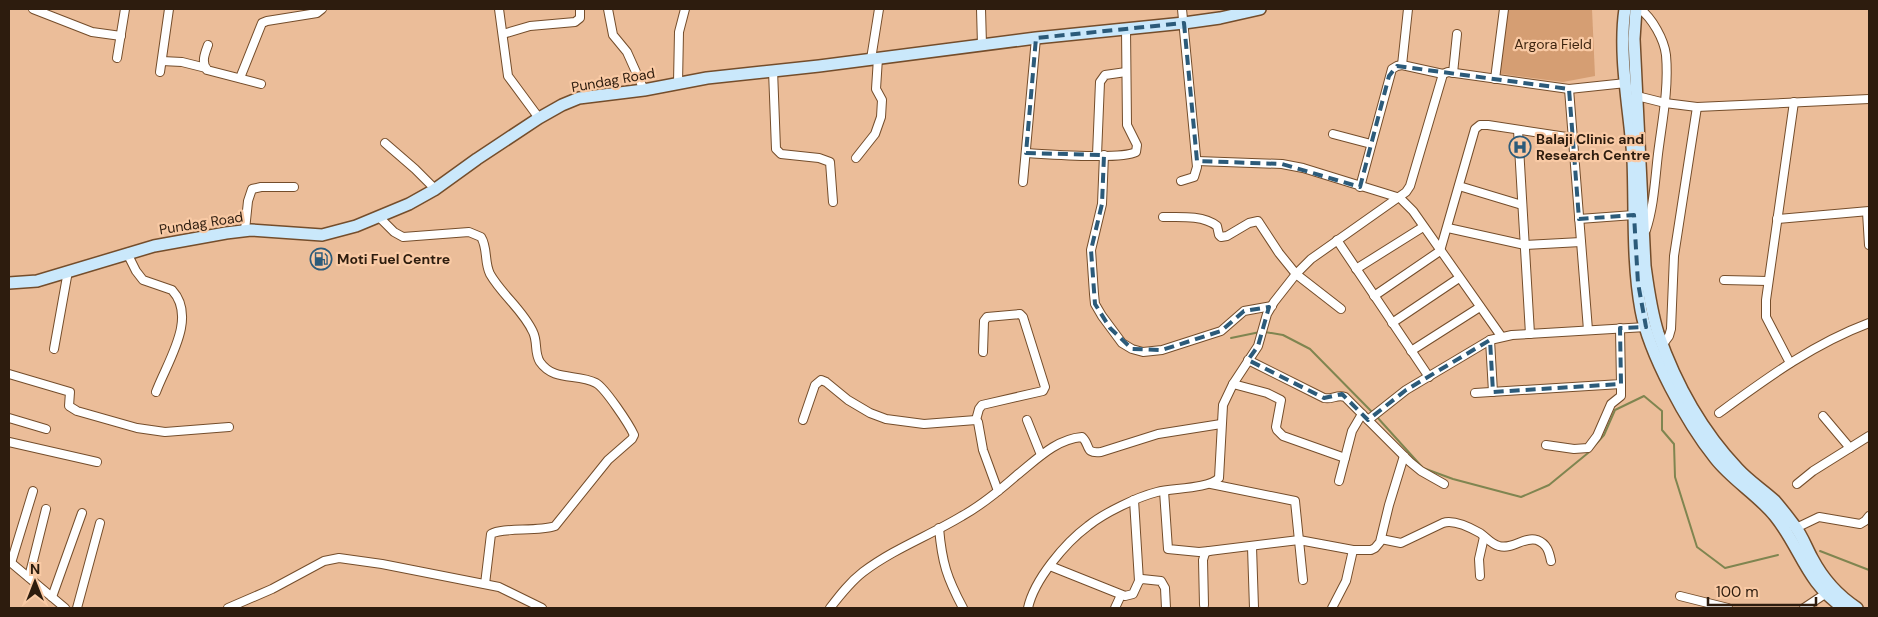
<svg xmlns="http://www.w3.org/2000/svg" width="1878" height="617" font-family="'DM Sans',sans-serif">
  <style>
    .park { fill: #d59e73 }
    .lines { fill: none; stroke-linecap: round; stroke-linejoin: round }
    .stream { stroke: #7f8550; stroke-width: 2 }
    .street-casing { stroke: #744d2b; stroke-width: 10 }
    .secondary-casing { stroke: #744d2b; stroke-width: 14 }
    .street { stroke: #fff; stroke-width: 8 }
    .secondary { stroke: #cae8fb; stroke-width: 11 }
    .marked { fill: none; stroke: #2c5b7a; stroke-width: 4; stroke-dasharray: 10 6; stroke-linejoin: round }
    .labels { text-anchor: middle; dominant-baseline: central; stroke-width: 4.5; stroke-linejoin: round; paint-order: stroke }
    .park-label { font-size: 14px; fill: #3e2510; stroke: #f9caa5 }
    .street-label { font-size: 14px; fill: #2d1c0e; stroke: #f9caa5 }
    .poi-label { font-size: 14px; font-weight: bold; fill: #2d1c0e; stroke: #f9caa5; text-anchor: start }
  </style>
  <rect width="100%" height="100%" fill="#ebbd99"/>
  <path class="park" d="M1505 9H1592L1595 76 1563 82 1494 73Z"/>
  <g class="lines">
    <g class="stream">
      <path d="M1265 332 1283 335 1310 349 1374 414"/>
      <path d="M1231 338 1260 332"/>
      <path d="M1377 417 1423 468 1453 479 1521 497 1549 485 1588 453 1604 435 1615 410 1644 396 1662 411V430L1674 444 1675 477 1697 547 1725 568 1778 555"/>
      <path d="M1820 551 1869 570"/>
    </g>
    <g class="street-casing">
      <g id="street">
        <path d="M33 9 92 32 121 36"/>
        <path d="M499 9 508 76 539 118"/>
        <path d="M608 9 613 35 627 52 644 90"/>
        <path d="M981 9 982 45"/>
        <path d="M1640 9C1652 18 1664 39 1666 55 1669 88 1662 122 1658 154 1655 179 1654 206 1646 230"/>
        <path d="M503 34 530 26 575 22 580 18V9"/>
        <path d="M208 45C205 53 201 62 207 70L261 84"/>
        <path d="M117 58 125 9"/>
        <path d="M871 59 879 9"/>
        <path d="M162 61 182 62 206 68"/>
        <path d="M1402 65 1408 9"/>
        <path d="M773 70 776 149 781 154 819 158 830 162 833 202"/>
        <path d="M160 72 169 9"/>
        <path d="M1453 73 1457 34"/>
        <path d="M240 78 262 23 267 21 317 13 322 9"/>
        <path d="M1495 79 1504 9"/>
        <path d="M678 83 679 32 685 9"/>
        <path d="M1569 89 1588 330"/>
        <path d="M1637 96 1665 103 1697 107 1869 99"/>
        <path d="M1518 130 1530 334"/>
        <path d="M1333 134 1371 144"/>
        <path d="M385 143 415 169 435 189"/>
        <path d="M1026 153C1046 154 1121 160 1136 152L1137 145 1127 125 1126 29"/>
        <path d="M1097 155 1100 82 1105 75 1126 72"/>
        <path d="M1104 155 1102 204 1091 250 1094 294 1095 304 1102 316 1122 343 1132 349 1143 352 1162 350 1221 331 1244 311 1272 306"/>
        <path d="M856 158 875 134 881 117 882 100 876 89 878 58"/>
        <path d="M1197 161 1282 164 1303 168 1400 198 1413 211 1501 336"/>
        <path d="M1181 181 1194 177 1197 167 1182 9"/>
        <path d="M1023 182 1036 38"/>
        <path d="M1459 186 1522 205"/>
        <path d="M1360 187 1392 69 1397 66 1402 65 1443 74"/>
        <path d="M1867 212 1869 245"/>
        <path d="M379 217 394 232 403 237 469 232 481 237C488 248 484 262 490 274 502 295 523 310 533 332 538 342 534 353 540 362 554 382 577 373 596 383 605 388 629 424 634 435L632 439 608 460 555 526C537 532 503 527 491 534L485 584"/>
        <path d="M1163 217C1179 217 1203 215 1217 226L1219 235 1221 237 1227 236 1249 223 1258 221 1279 253 1296 274 1341 309"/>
        <path d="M1579 219 1634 215"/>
        <path d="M1777 219 1869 211"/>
        <path d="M1448 228 1525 245 1581 242"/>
        <path d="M245 230 248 201 252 189 261 187H294"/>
        <path d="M1337 240 1429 377"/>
        <path d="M127 253 136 271 143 280 172 290C198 318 167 362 156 392"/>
        <path d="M1356 269 1423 227"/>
        <path d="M1724 280 1768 281"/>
        <path d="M1374 296 1440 251 1475 129 1480 125H1488L1573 138"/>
        <path d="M1392 323 1459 278"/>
        <path d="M1490 340 1493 392"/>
        <path d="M1663 344 1669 336 1671 329 1674 256 1697 107"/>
        <path d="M54 349 68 271"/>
        <path d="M1411 351 1480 307"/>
        <path d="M1248 360 1324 398C1332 400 1337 394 1345 397L1410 462 1421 471 1444 484"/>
        <path d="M1790 363 1766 317V300L1794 102"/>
        <path d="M9 374 70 392 69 406 77 411 137 428 165 432 229 427"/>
        <path d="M1233 384 1267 393 1281 400 1276 427 1277 430 1283 436 1345 458"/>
        <path d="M1475 393 1621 384 1620 328"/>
        <path d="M1719 413C1767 378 1813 344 1869 323"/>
        <path d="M1823 416 1850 448"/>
        <path d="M9 418 46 429"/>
        <path d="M803 420 815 385 821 380 826 382 848 400 870 413 886 419 924 424 976 420 978 422 983 450 998 491"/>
        <path d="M976 420 979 409 982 405 1043 391 1045 387 1023 317 1020 314 987 317 984 321 983 352"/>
        <path d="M1027 420 1041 455"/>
        <path d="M1368 420 1406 390 1490 340 1512 335 1646 327"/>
        <path d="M9 442 97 462"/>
        <path d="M1546 445 1574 449 1588 448 1597 436 1611 404 1621 396V384"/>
        <path d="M1339 481 1352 431 1362 414"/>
        <path d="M1211 484 1295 501 1303 580"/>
        <path d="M1797 484 1813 471 1869 436"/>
        <path d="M1164 491 1168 549 1199 552 1209 551"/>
        <path d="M1134 500 1139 581"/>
        <path d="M939 528C942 563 947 578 963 608"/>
        <path d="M1796 528 1819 517 1860 524 1865 521 1869 516"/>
        <path d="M1381 539 1401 543 1443 523C1454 519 1471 528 1480 533 1487 538 1491 544 1499 546 1513 550 1524 536 1537 540 1547 544 1549 551 1551 561"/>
        <path d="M1252 547 1254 608"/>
        <path d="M9 561 65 608"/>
        <path d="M11 563 33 491"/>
        <path d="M1050 566 1125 596 1133 594 1139 581 1142 579 1161 581 1165 588 1166 608"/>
        <path d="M1480 576 1479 559 1484 537"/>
        <path d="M29 577 46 509"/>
        <path d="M1680 596 1728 608"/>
        <path d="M52 597 82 513"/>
        <path d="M1204 605 1203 560 1205 553 1209 551 1299 540 1353 550H1371L1375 548 1380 542 1389 505 1404 456"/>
        <path d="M77 608 100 523"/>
        <path d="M228 608 272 589 324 561 339 558 382 564 499 587 542 608"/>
        <path d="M830 608C840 595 850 582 863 572 895 548 929 536 962 516 982 505 1000 490 1017 475 1036 460 1056 439 1082 437 1091 445 1084 454 1101 452L1158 434 1221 424"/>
        <path d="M1028 608C1034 580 1065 543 1088 526 1104 513 1137 497 1157 492 1173 488 1208 489 1219 478L1223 405 1233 384 1258 346 1267 314 1274 302 1296 274 1311 259 1406 192 1410 186 1443 74 1448 72 1569 89 1626 83"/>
        <path d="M1115 608 1121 595"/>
        <path d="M1332 608 1346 581 1353 550"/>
        <path d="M1804 608 1825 594"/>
      </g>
    </g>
    <g class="secondary-casing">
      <g id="secondary">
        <path d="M1625 9C1618 56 1630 112 1633 159 1635 209 1632 261 1641 310 1649 354 1687 423 1715 458 1732 480 1757 494 1775 516 1801 548 1806 583 1844 608"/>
        <path d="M1636 9 1634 39 1645 266C1648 288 1651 311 1658 333 1675 382 1702 431 1738 469 1749 481 1763 490 1775 501 1782 509 1788 517 1794 525 1802 535 1806 547 1812 558 1823 579 1837 595 1857 608"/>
        <path d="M9 283 37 281 154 246 226 233 251 230 322 235 356 226 409 204 434 190 477 159 539 118 562 105 579 98 644 90 707 78 819 66 1036 38 1184 23 1220 18 1260 9"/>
      </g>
    </g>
    <use href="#street" class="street"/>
    <use href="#secondary" class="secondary"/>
  </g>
  <path class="marked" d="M1184 23 1197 161 1282 164 1360 187 1389 76 1397 66 1569 89 1579 219 1634 215 1638 283 1646 327 1620 328 1621 384 1493 392 1490 340 1406 390 1368 420 1342 394 1324 398 1248 360 1258 346 1269 307 1244 311 1221 331 1162 350 1132 349 1110 328 1095 304 1091 250 1102 204 1104 155 1026 153 1036 38Z"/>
  <defs>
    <g id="hospital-ring" transform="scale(1.125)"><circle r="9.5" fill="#f9caa5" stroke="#2c5b7a" stroke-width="1.5"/><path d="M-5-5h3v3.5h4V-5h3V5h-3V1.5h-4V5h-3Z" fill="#2c5b7a"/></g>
    <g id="fuel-ring" transform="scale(1.125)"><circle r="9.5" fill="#f9caa5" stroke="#2c5b7a" stroke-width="1.5"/><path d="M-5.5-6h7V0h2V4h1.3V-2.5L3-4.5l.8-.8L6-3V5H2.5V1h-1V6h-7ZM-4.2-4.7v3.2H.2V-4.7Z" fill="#2c5b7a"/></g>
  </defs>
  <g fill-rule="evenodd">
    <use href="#hospital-ring" x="1520" y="147"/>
    <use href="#fuel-ring" x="321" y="259"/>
  </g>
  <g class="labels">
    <g class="park-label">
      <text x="1553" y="44">Argora Field</text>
    </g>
    <g class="street-label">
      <text transform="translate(613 80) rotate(-10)">Pundag Road</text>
      <text transform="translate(201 223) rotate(-9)">Pundag Road</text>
    </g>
    <g class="poi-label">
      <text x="1536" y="139">Balaji Clinic and<tspan x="1536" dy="16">Research Centre</tspan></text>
      <text x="337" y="259">Moti Fuel Centre</text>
    </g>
  </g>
  <rect width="1878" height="617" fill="none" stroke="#2d1c0e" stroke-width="20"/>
  <g transform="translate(35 582)" stroke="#f9caa5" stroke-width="4" paint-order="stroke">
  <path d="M0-4L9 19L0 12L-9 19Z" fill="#2d1c0e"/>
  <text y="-8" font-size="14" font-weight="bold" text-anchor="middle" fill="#2d1c0e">N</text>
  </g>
  <path d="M1708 597v8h108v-8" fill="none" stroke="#2d1c0e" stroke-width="2.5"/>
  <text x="1716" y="597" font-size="15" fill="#2d1c0e" stroke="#f9caa5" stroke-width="4" paint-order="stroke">100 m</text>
</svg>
